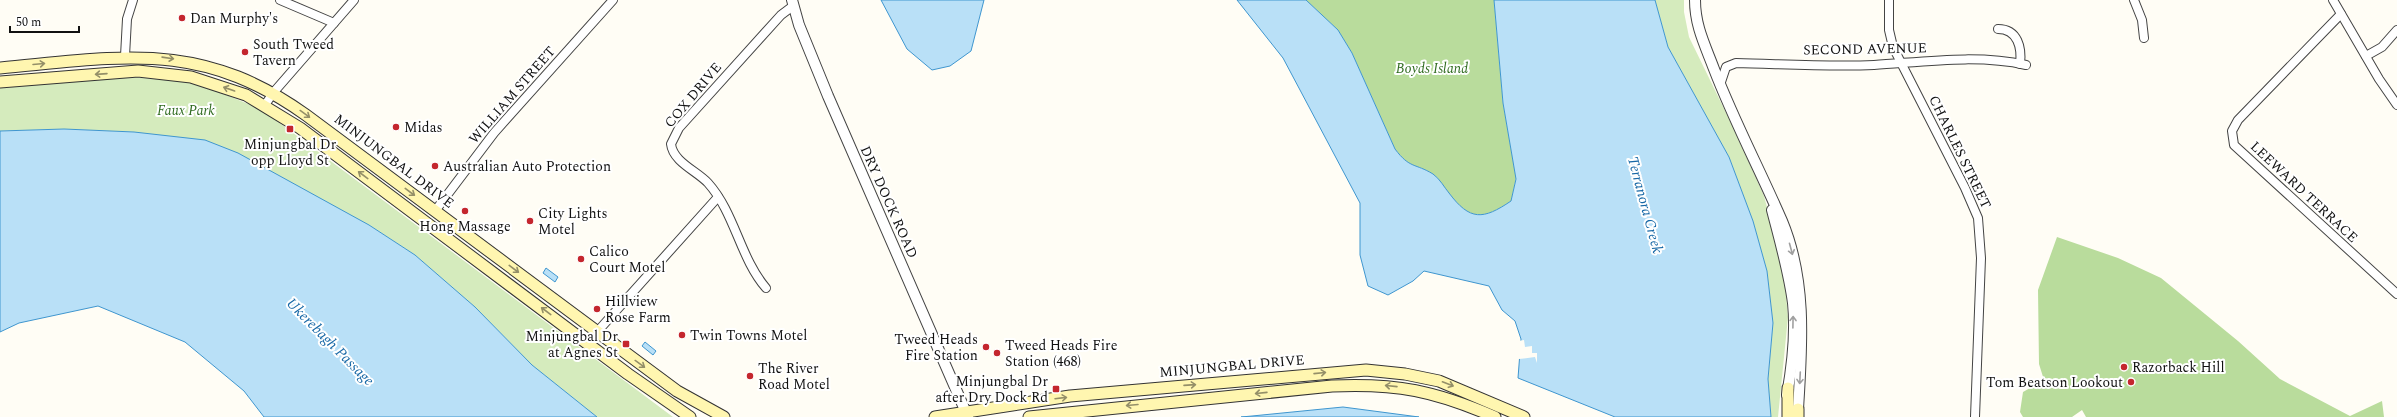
<svg xmlns="http://www.w3.org/2000/svg" width="2397" height="417" font-family="Spectral,serif">
  <style>
    .green { fill: #d5ebbd }
    .forest { fill: #b9dc9c }
    .water { fill: #b9e0f7; stroke: #3f96cf }
    .pier { fill: #fffdf5 }
    .lines { fill: none; stroke-linecap: round; stroke-linejoin: round }
    .minor-casing { stroke: #444; stroke-width: 10 }
    .tertiary-casing { stroke: #444; stroke-width: 12 }
    .secondary-casing { stroke: #333; stroke-width: 13 }
    .minor { stroke: #fff; stroke-width: 8 }
    .tertiary { stroke: #fff; stroke-width: 10 }
    .secondary { stroke: #fff6b0; stroke-width: 11 }
    .oneway { stroke: #948f68 }
    .oneway2 { stroke: #a0a0a0 }
    .poi-dot { fill: #c4262e; stroke: #fff; stroke-width: 1.5 }
    .labels { text-anchor: middle; dominant-baseline: central; stroke-width: 4; stroke-linejoin: round; paint-order: stroke }
    .poi-label { font-size: 14px; fill: #111; stroke: #fff; text-anchor: start }
    .street-label { font-size: 14px; fill: #111; stroke: #fff }
    .park-label { font-size: 14px; font-style: italic; fill: #2f6b1f; stroke: #fff }
    .water-label { font-size: 15px; font-style: italic; fill: #1768a6; stroke: #fff }
  </style>
  <rect width="100%" height="100%" fill="#fffdf5"/>
  <g class="green">
    <path d="M1655 0H1684V12L1689 37 1731 123 1764 196 1784 271 1788 317 1778 417H1771L1768 379 1773 323 1767 271 1753 221 1729 157 1668 47Z"/>
    <path d="M135 77 196 83 261 109 673 417H597L532 365 475 307 415 255 369 225 134 132 64 129 0 131V88Z"/>
  </g>
  <g class="forest">
    <path d="M1306 0H1494L1503 103 1516 178 1511 201C1483 220 1470 221 1449 193 1444 187 1440 179 1433 174 1415 163 1410 169 1395 149L1352 53 1338 30Z"/>
    <path d="M2057 237 2118 258 2161 278 2238 341 2280 379 2350 416 2382 401 2384 417H2086L2082 410 2072 417H2023L2020 412 2023 392 2044 380 2039 364 2038 290Z"/>
  </g>
  <g class="water">
    <path d="M881 0H984L971 51 950 66 932 70 907 49Z"/>
    <path d="M1237 0H1306L1338 30 1352 53 1395 149C1410 169 1415 163 1433 174 1440 179 1444 187 1449 193 1470 221 1483 220 1511 201L1516 179 1503 103 1494 0H1655L1668 47 1729 157 1753 221 1767 271 1773 323 1768 379 1771 417H1615L1518 378 1521 339 1515 321 1502 310 1489 286 1424 271 1413 281 1388 295 1368 286 1360 255V203L1283 58Z"/>
    <path d="M64 129 134 132 205 140 238 153 369 225 415 255 475 307 532 365 597 417H264L244 391 185 342 98 306 19 323 0 332V131Z"/>
    <path d="M546 268 558 277 555 282 543 273Z"/>
    <path d="M645 342 656 351 653 355 642 346Z"/>
    <path d="M1343 407 1419 417H1241L1252 416Z"/>
  </g>
  <path class="pier" d="M1524 340 1525 347 1532 346V353H1537V363L1535 357 1519 359 1518 341Z"/>
  <g class="lines">
    <g class="minor-casing">
      <g id="minor">
        <path d="M280 0 334 23"/>
        <path d="M1889 0V30L1893 47 1965 188 1978 218 1981 258 1975 417"/>
        <path d="M2134 0 2142 20 2144 38"/>
        <path d="M2333 0 2379 79 2397 105"/>
        <path d="M2341 14 2238 120 2232 131 2234 145 2397 294"/>
        <path d="M1998 29C2018 29 2022 48 2020 64"/>
        <path d="M125 56 127 19 133 0"/>
        <path d="M2366 56 2382 47 2397 30"/>
        <path d="M1720 85 1726 67 1736 63C1782 64 1829 67 1874 65 1923 62 1977 54 2026 65"/>
        <path d="M265 105 273 93 354 0"/>
        <path d="M435 211 494 133 613 0"/>
        <path d="M766 288C740 258 735 213 708 183 697 171 673 162 671 144L679 128 781 15 793 6"/>
        <path d="M597 332 718 197"/>
      </g>
    </g>
    <g class="tertiary-casing">
      <g id="tertiary">
        <path d="M792 0 799 25 828 96 968 417"/>
        <path d="M1695 0C1695 26 1705 45 1714 69 1734 121 1760 170 1782 221 1807 281 1802 345 1798 409"/>
        <path d="M1772 210C1780 241 1789 272 1793 303 1796 332 1792 367 1787 395"/>
      </g>
    </g>
    <g class="secondary-casing">
      <g id="secondary">
        <path d="M0 68C120 57 200 39 306 115L677 391 724 417"/>
        <path d="M0 82 138 71 191 77 246 95 300 128 628 374 690 417"/>
        <path d="M935 417 1070 396 1366 370 1405 374 1439 381 1524 417"/>
        <path d="M1029 417 1332 386C1397 383 1435 391 1495 417"/>
        <path d="M1788 417V388"/>
        <path d="M1798 417V409"/>
      </g>
    </g>
    <use href="#minor" class="minor"/>
    <use href="#tertiary" class="tertiary"/>
    <use href="#secondary" class="secondary"/>
  </g>
  <defs><path id="oneway-shaft" d="M-6 0H5M1.5-3L5.5 0L1.5 3" fill="none" stroke-width="1.6" stroke-linecap="round" stroke-linejoin="round"/></defs>
  <g class="oneway">
    <use href="#oneway-shaft" transform="translate(168 58) rotate(8)"/>
    <use href="#oneway-shaft" transform="translate(39 64) rotate(-5)"/>
    <use href="#oneway-shaft" transform="translate(101 74) rotate(176)"/>
    <use href="#oneway-shaft" transform="translate(229 89) rotate(-161)"/>
    <use href="#oneway-shaft" transform="translate(305 114) rotate(36)"/>
    <use href="#oneway-shaft" transform="translate(363 175) rotate(-143)"/>
    <use href="#oneway-shaft" transform="translate(410 192) rotate(37)"/>
    <use href="#oneway-shaft" transform="translate(514 269) rotate(37)"/>
    <use href="#oneway-shaft" transform="translate(546 311) rotate(-143)"/>
    <use href="#oneway-shaft" transform="translate(640 364) rotate(36)"/>
    <use href="#oneway-shaft" transform="translate(1320 373) rotate(-6)"/>
    <use href="#oneway-shaft" transform="translate(1448 384) rotate(21)"/>
    <use href="#oneway-shaft" transform="translate(1190 385) rotate(-4)"/>
    <use href="#oneway-shaft" transform="translate(1391 386) rotate(-174)"/>
    <use href="#oneway-shaft" transform="translate(1261 393) rotate(174)"/>
    <use href="#oneway-shaft" transform="translate(1061 398) rotate(-7)"/>
    <use href="#oneway-shaft" transform="translate(1132 405) rotate(175)"/>
  </g>
  <g class="oneway2">
    <use href="#oneway-shaft" transform="translate(1791 249) rotate(75)"/>
    <use href="#oneway-shaft" transform="translate(1793 322) rotate(-89)"/>
    <use href="#oneway-shaft" transform="translate(1800 378) rotate(93)"/>
  </g>
  <g class="poi-dot">
    <circle cx="182" cy="18" r="4"/>
    <circle cx="245" cy="52" r="4"/>
    <circle cx="396" cy="127" r="4"/>
    <rect x="286" y="125" width="8" height="8" rx="2"/>
    <circle cx="435" cy="166" r="4"/>
    <circle cx="465" cy="211" r="4"/>
    <circle cx="530" cy="221" r="4"/>
    <circle cx="581" cy="259" r="4"/>
    <circle cx="597" cy="309" r="4"/>
    <circle cx="682" cy="335" r="4"/>
    <rect x="622" y="340" width="8" height="8" rx="2"/>
    <circle cx="986" cy="347" r="4"/>
    <circle cx="997" cy="353" r="4"/>
    <circle cx="2124" cy="367" r="4"/>
    <circle cx="750" cy="376" r="4"/>
    <circle cx="2131" cy="382" r="4"/>
    <rect x="1052" y="385" width="8" height="8" rx="2"/>
  </g>
  <g class="labels">
    <g class="poi-label">
      <text x="190" y="18">Dan Murphy's</text>
      <text x="253" y="44">South Tweed<tspan x="253" dy="16">Tavern</tspan></text>
      <text x="404" y="127">Midas</text>
      <text x="290" y="144" text-anchor="middle">Minjungbal Dr<tspan x="290" dy="16">opp Lloyd St</tspan></text>
      <text x="443" y="166">Australian Auto Protection</text>
      <text x="538" y="213">City Lights<tspan x="538" dy="16">Motel</tspan></text>
      <text x="465" y="226" text-anchor="middle">Hong Massage</text>
      <text x="589" y="251">Calico<tspan x="589" dy="16">Court Motel</tspan></text>
      <text x="605" y="301">Hillview<tspan x="605" dy="16">Rose Farm</tspan></text>
      <text x="690" y="335">Twin Towns Motel</text>
      <text x="618" y="336" text-anchor="end">Minjungbal Dr<tspan x="618" dy="16">at Agnes St</tspan></text>
      <text x="978" y="339" text-anchor="end">Tweed Heads<tspan x="978" dy="16">Fire Station</tspan></text>
      <text x="1005" y="345">Tweed Heads Fire<tspan x="1005" dy="16">Station (468)</tspan></text>
      <text x="2132" y="367">Razorback Hill</text>
      <text x="758" y="368">The River<tspan x="758" dy="16">Road Motel</tspan></text>
      <text x="1048" y="381" text-anchor="end">Minjungbal Dr<tspan x="1048" dy="16">after Dry Dock Rd</tspan></text>
      <text x="2123" y="382" text-anchor="end">Tom Beatson Lookout</text>
    </g>
    <g class="street-label">
      <text transform="translate(1865 49) rotate(-1)">SECOND AVENUE</text>
      <text transform="translate(512 95) rotate(-49)">WILLIAM STREET</text>
      <text transform="translate(693 95) rotate(-50)">COX DRIVE</text>
      <text transform="translate(1960 152) rotate(64)">CHARLES STREET</text>
      <text transform="translate(394 161) rotate(37)">MINJUNGBAL DRIVE</text>
      <text transform="translate(2304 192) rotate(43)">LEEWARD TERRACE</text>
      <text transform="translate(889 202) rotate(66)">DRY DOCK ROAD</text>
      <text transform="translate(1232 366) rotate(-5)">MINJUNGBAL DRIVE</text>
    </g>
    <g class="park-label">
      <text x="1432" y="68">Boyds Island</text>
      <text x="186" y="110">Faux Park</text>
    </g>
    <g class="water-label">
      <text transform="translate(1645 205) rotate(75)">Terranora Creek</text>
      <text transform="translate(330 342) rotate(45)">Ukerebagh Passage</text>
    </g>
  </g>
  <path d="M10 26v6h69v-6" fill="none" stroke="#111111" stroke-width="2"/>
  <text x="16" y="26" font-size="12" fill="#111111" stroke="#ffffff" stroke-width="3" paint-order="stroke">50 m</text>
</svg>
